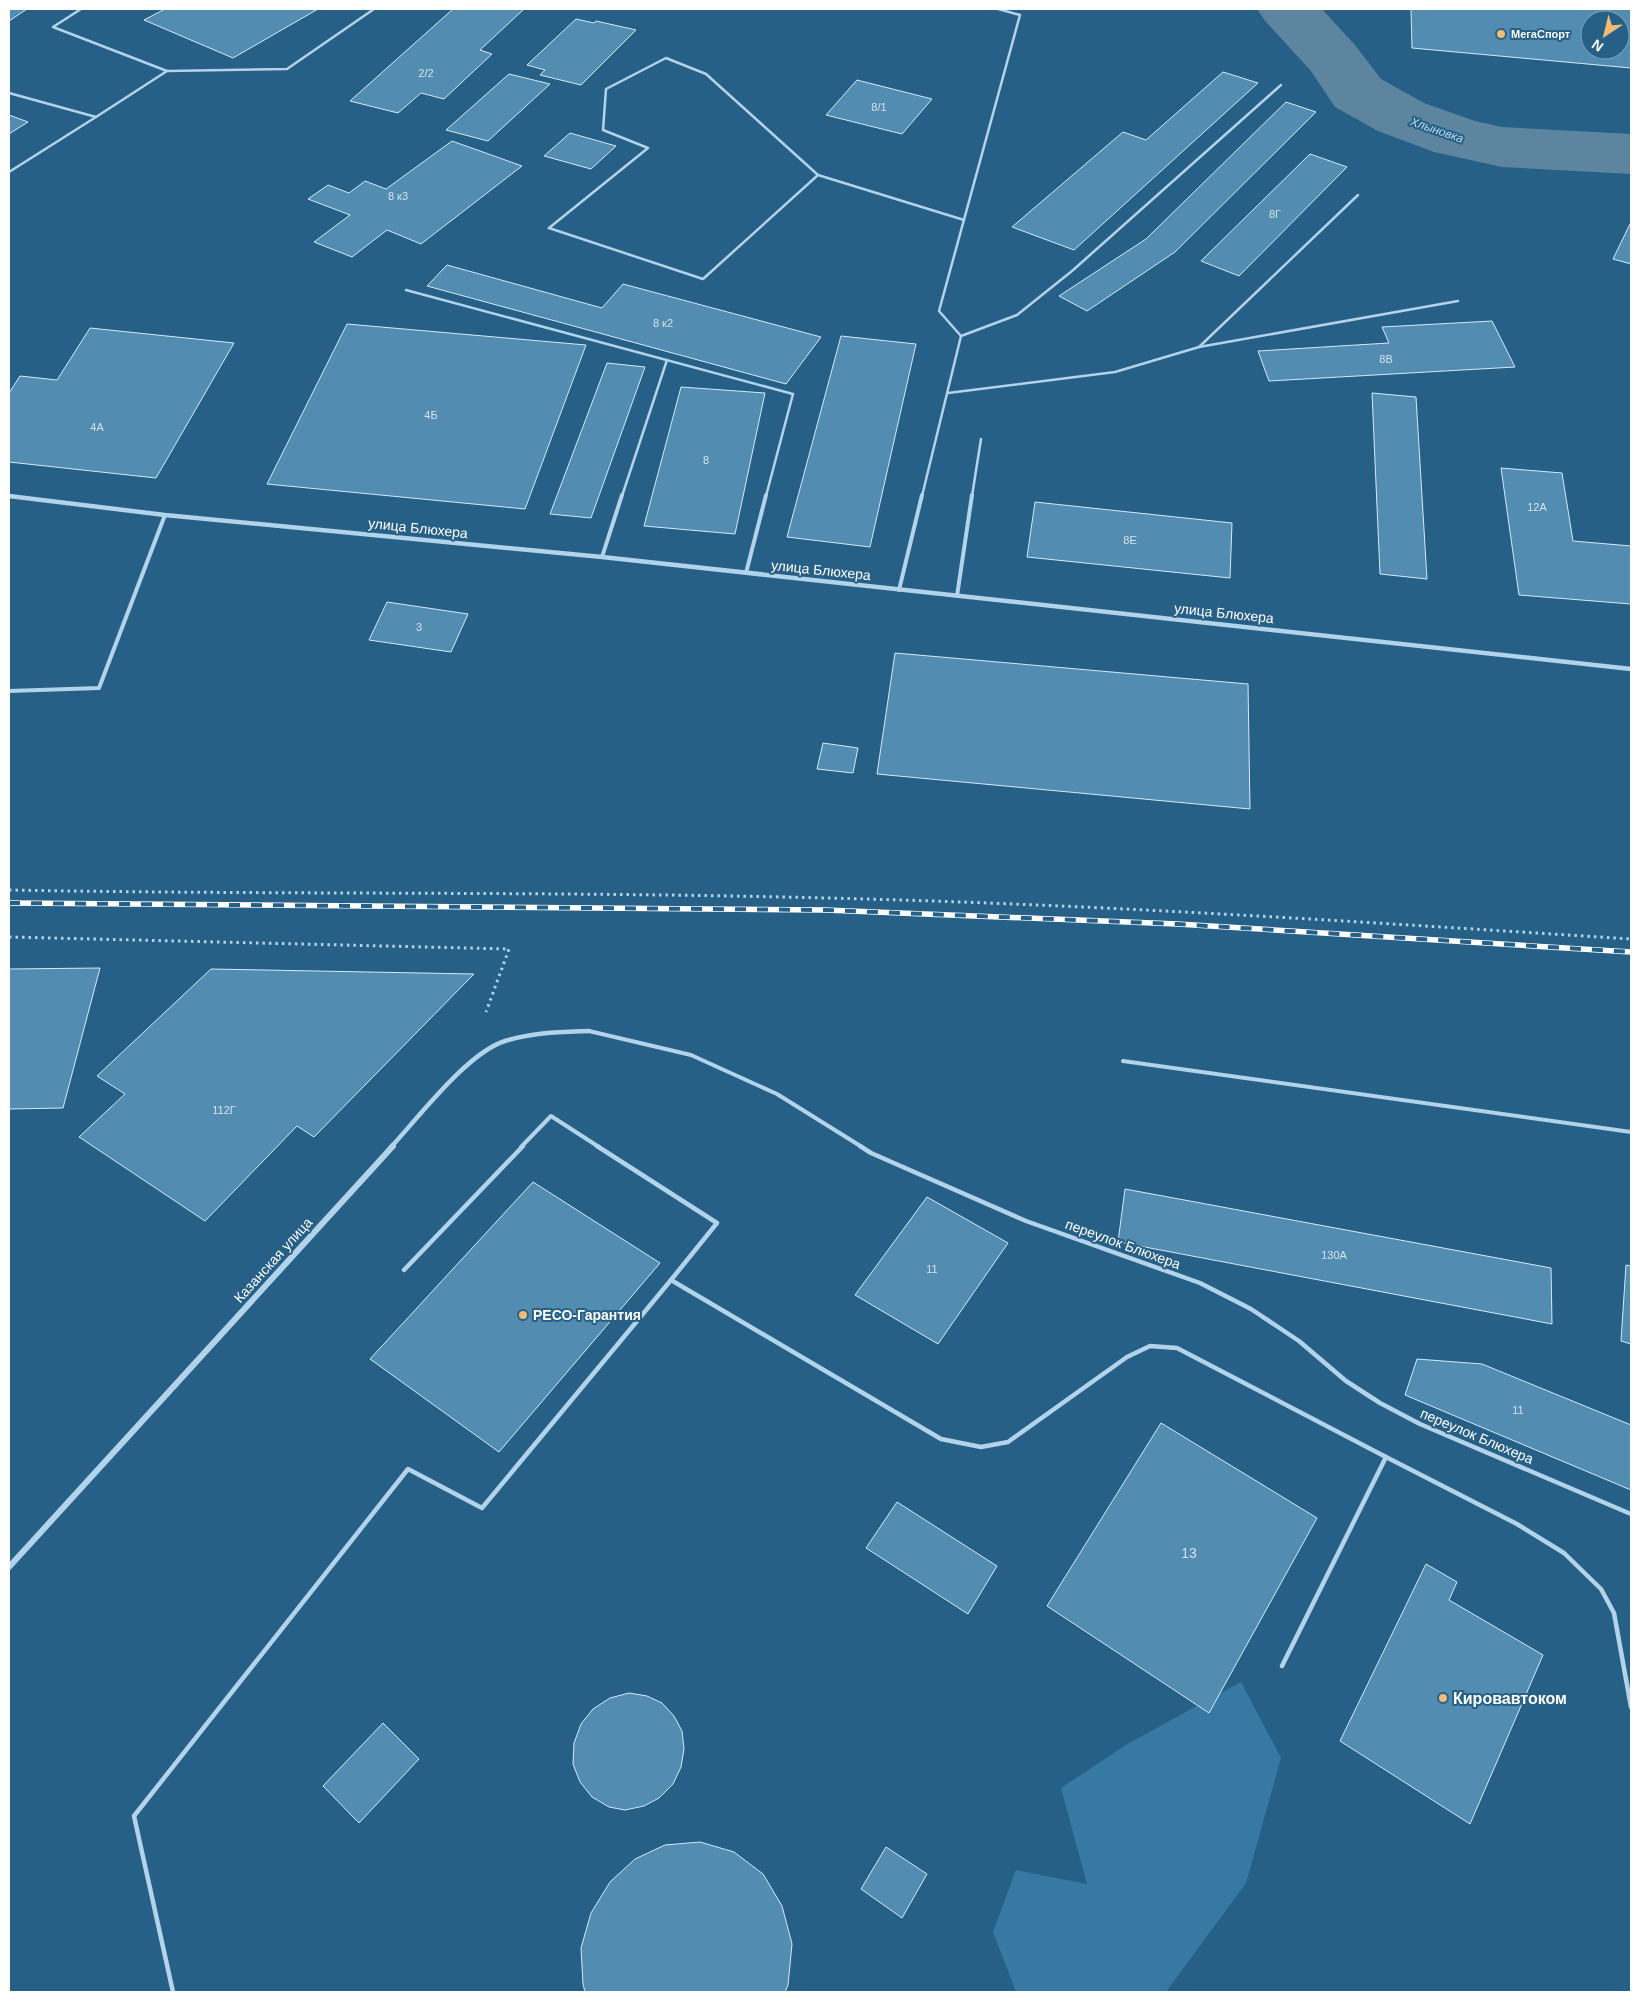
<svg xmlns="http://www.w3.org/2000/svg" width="1640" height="2001" font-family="Helvetica,sans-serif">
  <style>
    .green { fill: #3779a3 }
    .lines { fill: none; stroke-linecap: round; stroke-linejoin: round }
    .river { fill: #5d85a0; fill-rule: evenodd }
    .building { fill: #528cb1; stroke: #d5eaf7; fill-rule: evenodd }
    .path { stroke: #b2d3e9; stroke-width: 3; stroke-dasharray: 2.5 4; stroke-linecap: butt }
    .lane-far2 { stroke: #b2d3e9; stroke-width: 2.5 }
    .lane-far1 { stroke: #b2d3e9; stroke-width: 4 }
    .lane { stroke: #b2d3e9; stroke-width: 4.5 }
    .street-far2 { stroke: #b2d3e9; stroke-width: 4 }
    .street-far1 { stroke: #b2d3e9; stroke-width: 4.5 }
    .street { stroke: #b2d3e9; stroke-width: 6 }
    .rail-casing { stroke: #fff; stroke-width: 5.5 }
    .rail { stroke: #266087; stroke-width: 4; stroke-dasharray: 11; stroke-linecap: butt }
    .poi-dot { fill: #f2bb76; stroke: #266087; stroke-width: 2 }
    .labels { text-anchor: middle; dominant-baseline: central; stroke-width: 4; stroke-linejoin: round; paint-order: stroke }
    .far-poi-label { font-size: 11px; font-weight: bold; fill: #fff; stroke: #266087; text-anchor: start }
    .number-label { font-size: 11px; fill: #d4e2ec }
    .far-water-label { font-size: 12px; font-style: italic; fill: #bddcf0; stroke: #266087 }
    .street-label { font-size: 14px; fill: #fff; stroke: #266087 }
    .poi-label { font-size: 14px; font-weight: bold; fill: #fff; stroke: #266087; text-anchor: start }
    .near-number-label { font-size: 14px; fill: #d4e2ec }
    .near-poi-label { font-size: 16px; font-weight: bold; fill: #fff; stroke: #266087; text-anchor: start }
  </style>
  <rect width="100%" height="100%" fill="#266087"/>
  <path class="green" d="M1241 1682 1281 1758 1246 1883 1166 1992H1016L993 1932 1016 1870 1087 1884 1061 1788 1129 1743Z"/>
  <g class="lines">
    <path class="river" d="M1257 9H1322L1355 45 1381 79 1424 103 1475 121 1502 127 1631 134V174L1502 167 1434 152 1378 131 1335 107 1311 71 1266 22Z"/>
  </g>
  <g class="building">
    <path d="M9 9H27L9 21Z"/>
    <path d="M165 9H318L233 58 144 20Z"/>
    <path d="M453 9H524L480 50 492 54 444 99 421 93 398 113 350 101Z"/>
    <path d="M1411 9H1631V68L1412 48ZM1590 20H1620V50H1590Z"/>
    <path d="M576 19 594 23 596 21 636 30 581 85 540 75 545 70 527 65Z"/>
    <path d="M1223 72 1258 83 1074 250 1012 227 1123 132 1146 140Z"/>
    <path d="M509 74 550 84 488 141 446 130Z"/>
    <path d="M857 80 932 99 902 134 826 115Z"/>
    <path d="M1286 102 1316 112 1175 252 1087 311 1059 296 1146 239Z"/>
    <path d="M9 115 28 122 9 134Z"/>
    <path d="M570 133 616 146 591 169 544 156Z"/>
    <path d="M452 141 522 166 421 244 387 230 352 257 314 242 350 215 308 199 328 185 349 193 365 181 386 189Z"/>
    <path d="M1310 154 1347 167 1239 276 1201 261Z"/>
    <path d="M1631 222V264L1613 259Z"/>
    <path d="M447 265 602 308 623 284 821 337 786 384 427 286Z"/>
    <path d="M1492 321 1515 367 1269 381 1258 351 1389 343 1382 327Z"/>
    <path d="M347 324 586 345 525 509 267 484Z"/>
    <path d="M90 328 234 343 156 478 9 462V393L20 376 57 380Z"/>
    <path d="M841 336 916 344 870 547 787 537Z"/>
    <path d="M607 363 645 367 591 518 550 514Z"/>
    <path d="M681 387 765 393 735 534 644 526Z"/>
    <path d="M1372 393 1416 397 1427 579 1380 574Z"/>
    <path d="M1501 468 1562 473 1573 541 1631 546V604L1519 595Z"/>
    <path d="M1035 502 1232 523 1230 578 1027 557Z"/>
    <path d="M387 602 468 614 451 652 369 640Z"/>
    <path d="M895 653 1248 684 1250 809 877 774Z"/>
    <path d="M823 743 858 748 853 773 817 769Z"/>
    <path d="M100 968 63 1108 9 1109V969Z"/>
    <path d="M211 969 474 974 314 1137 297 1126 205 1221 79 1137 125 1094 97 1076Z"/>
    <path d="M533 1182 660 1263 499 1452 370 1359Z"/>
    <path d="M1125 1189 1551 1268 1552 1324 1118 1242Z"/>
    <path d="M927 1197 1008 1243 938 1344 855 1295Z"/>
    <path d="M1626 1265 1631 1266V1344L1621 1341Z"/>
    <path d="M1417 1359 1482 1364 1631 1425V1490L1405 1395Z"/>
    <path d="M1161 1423 1317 1518 1209 1713 1047 1606Z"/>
    <path d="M897 1502 997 1566 968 1614 866 1548Z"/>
    <path d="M1426 1564 1457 1582 1449 1600 1543 1655 1470 1824 1340 1741Z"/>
    <path d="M629 1693 647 1696 662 1703 674 1716 682 1731 684 1749 681 1767 673 1784 659 1798 644 1806 625 1810 609 1807 592 1797 580 1782 573 1764 574 1743 581 1724 593 1709 610 1698Z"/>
    <path d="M383 1723 419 1759 359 1823 323 1786Z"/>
    <path d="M700 1842 734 1852 763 1874 782 1906 792 1944 788 1985 785 1992H585L583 1984 581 1948 591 1913 610 1882 635 1859 665 1845Z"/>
    <path d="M886 1847 927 1874 902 1918 861 1889Z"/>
  </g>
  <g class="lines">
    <g class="path">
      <path d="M9 890C281 895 553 891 825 898 1094 904 1362 922 1631 939"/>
      <path d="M9 937 509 949 486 1012"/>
    </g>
    <g class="lane-far2">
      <path d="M81 9 53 27 167 71 96 117"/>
      <path d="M167 71 287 69 374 9"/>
      <path d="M9 93 96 117 9 172"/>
      <path d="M549 228 648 148 603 130 606 89 666 58 706 74 818 175"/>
      <path d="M549 228 703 279 818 175 964 220"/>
      <path d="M406 290 793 394 766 496"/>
      <path d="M961 336 939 311 1020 15 998 9"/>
      <path d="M1199 347 1358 195"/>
      <path d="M948 393 1115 372 1199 347 1458 301"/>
      <path d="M622 496 667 360"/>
      <path d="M922 496 961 336 1017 315 1072 271 1281 85"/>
      <path d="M972 496 981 439"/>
    </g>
    <g class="lane-far1">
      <path d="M602 557 622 495"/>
      <path d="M746 573 766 495"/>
      <path d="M899 590 922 495"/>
      <path d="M957 596 972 495"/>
      <path d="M9 691 99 688 165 515"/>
      <path d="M589 1031 691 1055 777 1094 862 1147"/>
      <path d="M1123 1061 1631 1132"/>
      <path d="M521 1147 551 1116 599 1147"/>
    </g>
    <g class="lane">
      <path d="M597 1146 717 1223 671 1280"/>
      <path d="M860 1146 871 1153 1026 1221 1200 1283 1251 1309 1299 1341 1346 1381 1380 1403 1420 1424 1631 1514"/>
      <path d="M404 1270 523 1146"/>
      <path d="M1386 1457 1517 1524 1564 1553 1601 1589 1614 1613 1631 1707"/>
      <path d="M173 1992 134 1816 408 1469 482 1508 671 1280 941 1439 981 1447 1008 1442 1127 1357 1150 1346 1177 1348 1386 1457 1282 1666"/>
    </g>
    <path class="street-far2" d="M9 496H11"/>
    <g class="street-far1">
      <path d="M9 496 165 515 602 557 1631 669"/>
      <path d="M391 1147C419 1117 467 1053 505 1041 533 1032 561 1032 589 1031"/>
    </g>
    <path class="street" d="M9 1567 393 1146"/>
    <g class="rail-casing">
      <path id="rail" d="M9 903 825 910 1177 924 1631 952"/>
    </g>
    <use href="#rail" class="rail"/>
  </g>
  <g class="poi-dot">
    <circle cx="1501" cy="34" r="5"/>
    <circle cx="523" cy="1315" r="5"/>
    <circle cx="1443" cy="1698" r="5"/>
  </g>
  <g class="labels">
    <g class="far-poi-label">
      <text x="1511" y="34">МегаСпорт</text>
    </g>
    <g class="number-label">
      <text x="426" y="73">2/2</text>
      <text x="879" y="107">8/1</text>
      <text x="398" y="196">8 к3</text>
      <text x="1275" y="214">8Г</text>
      <text x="663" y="323">8 к2</text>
      <text x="1386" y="359">8В</text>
      <text x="431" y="415">4Б</text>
      <text x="97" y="427">4А</text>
      <text x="706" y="460">8</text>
      <text x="1537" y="507">12А</text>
      <text x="1130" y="540">8Е</text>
      <text x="419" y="627">3</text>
      <text x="224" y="1110">112Г</text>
      <text x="1334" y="1255">130А</text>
      <text x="932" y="1269">11</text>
      <text x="1518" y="1410">11</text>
    </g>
    <g class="far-water-label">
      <text transform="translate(1437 130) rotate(19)">Хлыновка</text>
    </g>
    <g class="street-label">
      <text transform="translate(418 528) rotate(6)">улица Блюхера</text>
      <text transform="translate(821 570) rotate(6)">улица Блюхера</text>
      <text transform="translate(1224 613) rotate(6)">улица Блюхера</text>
      <text transform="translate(1123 1244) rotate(20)">переулок Блюхера</text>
      <text transform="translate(273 1260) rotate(-48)">Казанская улица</text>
      <text transform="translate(1477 1436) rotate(23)">переулок Блюхера</text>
    </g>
    <g class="poi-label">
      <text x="533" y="1315">РЕСО-Гарантия</text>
    </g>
    <g class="near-number-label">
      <text x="1189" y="1553">13</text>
    </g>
    <g class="near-poi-label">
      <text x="1453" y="1698">Кировавтоком</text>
    </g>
  </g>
  <rect width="1640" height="2001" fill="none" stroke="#ffffff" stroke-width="20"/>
  <g transform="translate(1605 35) rotate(215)"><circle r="24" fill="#266087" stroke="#7da0b7"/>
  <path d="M0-4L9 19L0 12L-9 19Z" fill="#f2bb76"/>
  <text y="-8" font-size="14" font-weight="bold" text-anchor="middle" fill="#ffffff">N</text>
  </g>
</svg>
